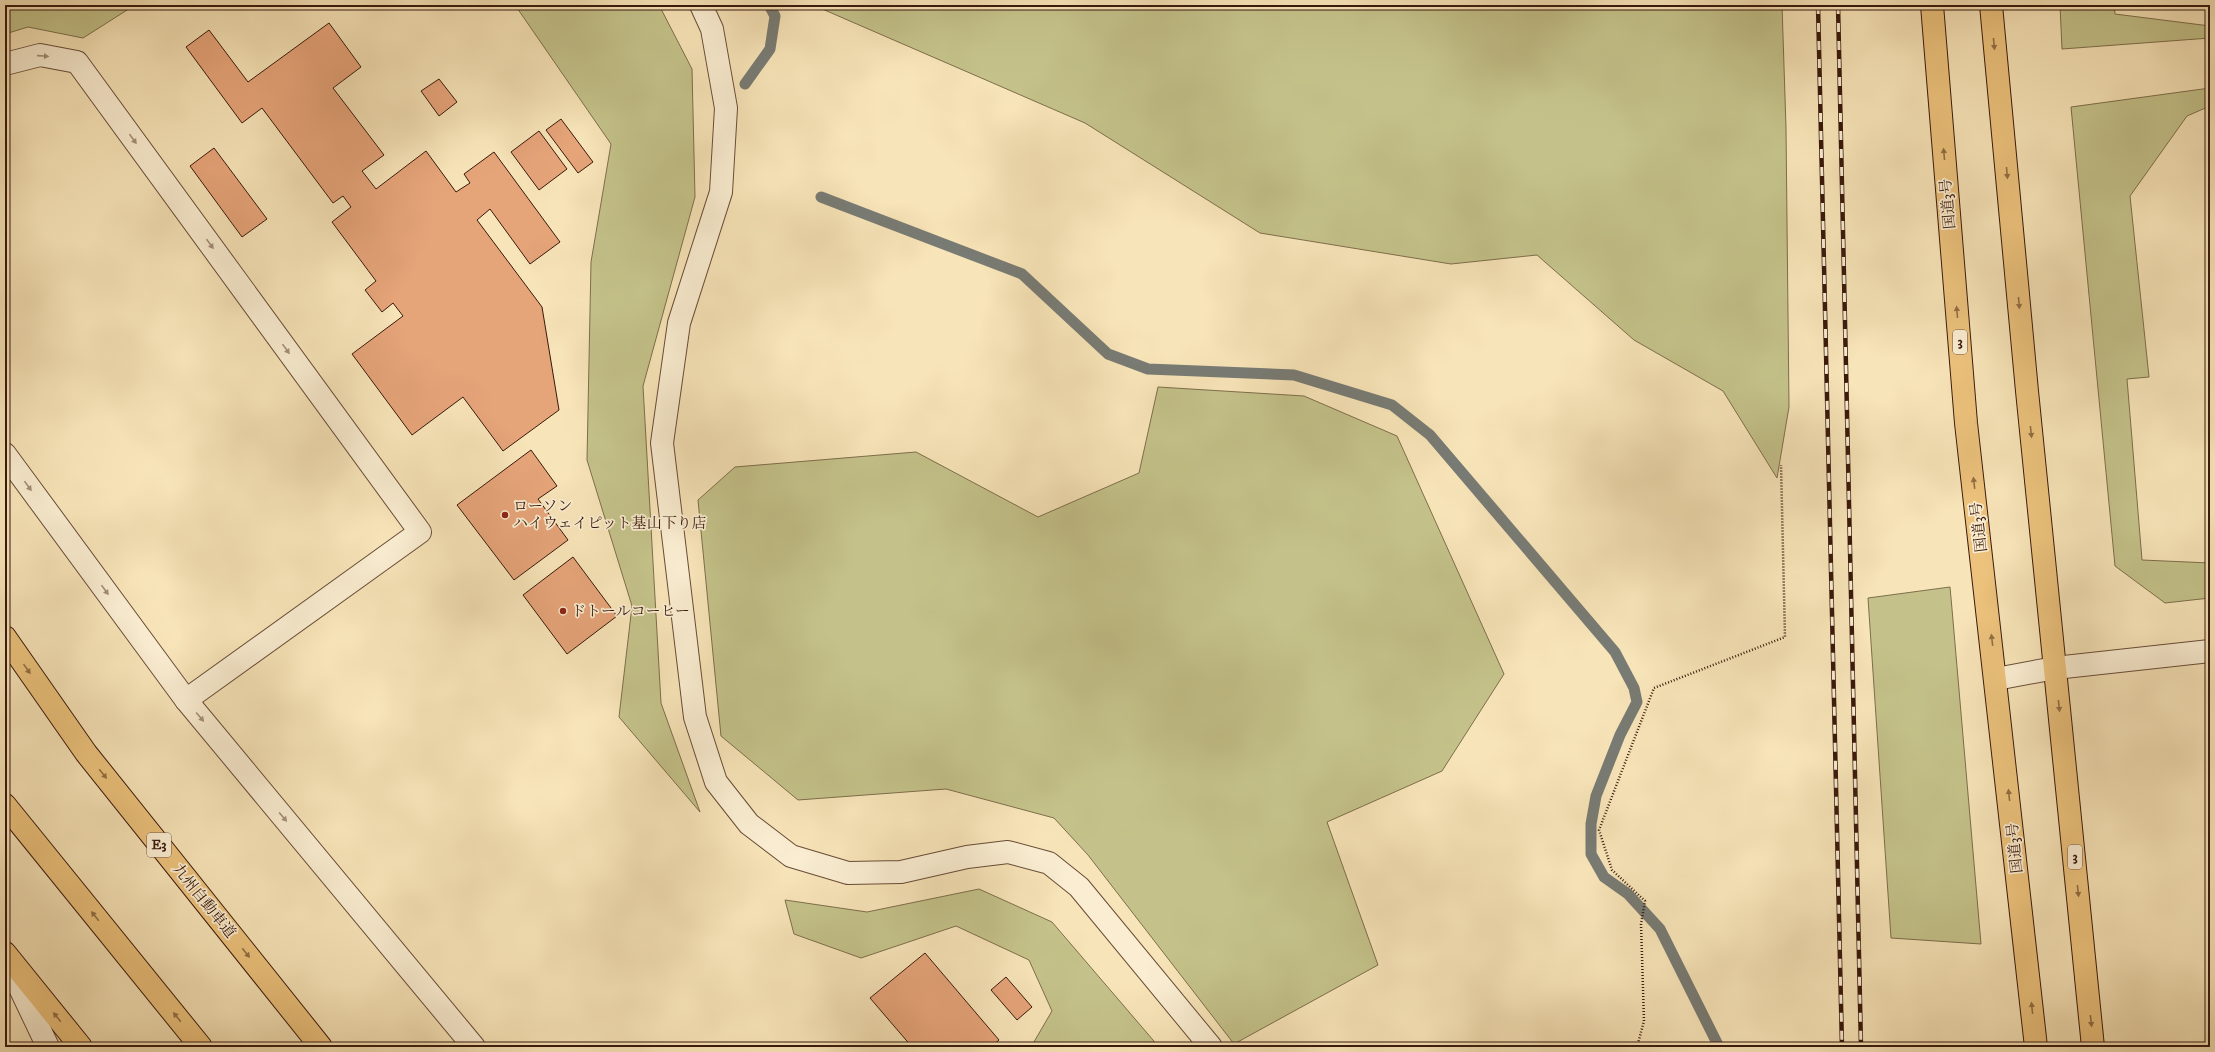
<svg xmlns="http://www.w3.org/2000/svg" width="2215" height="1052" font-family="'IM FELL DW Pica','Noto Serif JP',serif">
  <style>
    .green { fill: #c4c28a; stroke: #7e6e4b }
    .lines { fill: none; stroke-linecap: round; stroke-linejoin: round }
    .stream { stroke: #787b74; stroke-width: 11 }
    .building { fill: #e6a479; stroke: #39190c }
    .minor-casing { stroke: #684c37; stroke-width: 24 }
    .highway-casing { stroke: #39190c; stroke-width: 24 }
    .path { stroke: #39190c; stroke-width: 2.5; stroke-dasharray: 1 2; stroke-linecap: butt }
    .minor { stroke: #faedd1; stroke-width: 22 }
    .highway { stroke: #ecc27c; stroke-width: 22 }
    .rail-casing { stroke: #39190c; stroke-width: 4.5 }
    .rail { stroke: #faedd1; stroke-width: 3; stroke-dasharray: 9; stroke-linecap: butt }
    .oneway { fill: #926e44 }
    .oneway2 { fill: #a38e78 }
    .poi-dot { fill: #8f2418; stroke: #faedd1; stroke-width: 1.5 }
    .labels { text-anchor: middle; dominant-baseline: central; stroke-width: 3.5; stroke-linejoin: round; paint-order: stroke }
    .shield { fill: #faedd1; stroke: #735947; stroke-width: 1 }
    .shield-label { font-size: 14px; font-weight: bold; fill: #39190c }
    .street-label { font-size: 15px; fill: #39190c; stroke: #faedd1 }
    .poi-label { font-size: 15px; fill: #39190c; stroke: #faedd1; text-anchor: start }
  </style>
  <rect width="100%" height="100%" fill="#f7e4b8"/>
  <filter id="stains"><feTurbulence type="fractalNoise" baseFrequency=".005" numOctaves="4"/><feColorMatrix values="0 0 0 0 .2 0 0 0 0 .09 0 0 0 0 .02 0 0 0 .5 -.17"/></filter>
  <radialGradient id="worn" r=".72"><stop offset=".6" stop-color="#630" stop-opacity="0"/><stop offset="1" stop-color="#630" stop-opacity=".3"/></radialGradient>
  <g class="green">
    <path d="M5 5H135L83 38 28 27 5 34Z"/>
    <path d="M515 5H659L692 69 695 197 643 386 661 703 700 812 619 717 632 606 587 460 591 262 611 144Z"/>
    <path d="M813 5H1782L1786 128 1789 407 1777 478 1723 391 1634 340 1537 255 1451 264 1260 233 1085 123Z"/>
    <path d="M2060 5H2114L2115 14 2210 26V38L2062 49Z"/>
    <path d="M2210 88V106L2187 116 2130 196 2149 377 2127 379 2142 560 2210 563V598L2165 603 2115 566 2071 107Z"/>
    <path d="M1158 387 1304 396 1397 436 1504 674 1442 771 1327 822 1378 965 1234 1044 1088 855 1054 818 946 789 798 800 721 736 698 500 735 467 916 452 1038 517 1139 473Z"/>
    <path d="M1950 587 1952 609 1981 944 1891 938 1868 598Z"/>
    <path d="M979 889 1052 922 1159 1047H1031L1052 1011 1029 960 956 926 861 958 794 934 785 900 867 912Z"/>
  </g>
  <g class="lines">
    <g class="stream">
      <path d="M745 84 770 49 775 16 769 5"/>
      <path d="M821 197 1022 274 1108 354 1148 369 1294 375 1392 405 1430 435 1615 652 1634 688 1637 702 1620 735 1596 796 1591 824V854L1604 877 1628 894 1660 929 1719 1047"/>
    </g>
  </g>
  <g class="building">
    <path d="M329 23 361 67 333 88 384 155 362 171 376 189 426 151 456 192 470 183 464 174 494 152 560 242 530 264 490 209 477 220 542 307 559 410 503 451 463 397 412 435 352 354 403 316 393 303 382 312 365 290 376 281 332 222 351 207 343 196 333 203 262 108 242 123 186 47 209 30 248 82Z"/>
    <path d="M439 79 457 102 439 116 421 91Z"/>
    <path d="M561 119 593 162 578 173 546 130Z"/>
    <path d="M539 131 567 169 539 190 511 152Z"/>
    <path d="M214 148 267 219 242 237 190 166Z"/>
    <path d="M531 450 557 486 538 499 568 540 514 580 457 505Z"/>
    <path d="M573 557 617 616 567 654 523 595Z"/>
    <path d="M925 953 999 1040 991 1047H912L870 998Z"/>
    <path d="M1006 977 1032 1007 1017 1020 991 990Z"/>
  </g>
  <g class="lines">
    <g class="minor-casing">
      <g id="minor">
        <path d="M701 5 712 29 726 108 721 192 679 323 662 443 695 717 716 782 749 824 791 856 848 873 901 872 967 857 1008 852 1049 863 1079 887 1211 1047"/>
        <path d="M5 64 40 55 77 62 420 532 186 700"/>
        <path d="M5 454 186 700 474 1047"/>
        <path d="M1996 679 2055 668 2210 651"/>
        <path d="M8 963 48 1047"/>
      </g>
    </g>
    <g class="highway-casing">
      <g id="highway">
        <path d="M1932 5 1966 423 2036 1047"/>
        <path d="M1991 5 2027 391 2093 1047"/>
        <path d="M5 637 86 753 321 1047"/>
        <path d="M5 805 201 1047"/>
        <path d="M5 953 81 1047"/>
      </g>
    </g>
    <path class="path" d="M1637 1047 1644 1021 1641 924 1645 901 1612 870 1599 830 1654 688 1785 637 1781 465"/>
    <use href="#minor" class="minor"/>
    <use href="#highway" class="highway"/>
    <g class="rail-casing">
      <g id="rail">
        <path d="M1818 5 1842 1047"/>
        <path d="M1838 5 1861 1047"/>
      </g>
    </g>
    <use href="#rail" class="rail"/>
  </g>
  <defs><path id="oneway-solid" d="M-6-.8H1V-3.2L6.5 0L1 3.2V.8H-6Z"/></defs>
  <g class="oneway">
    <use href="#oneway-solid" transform="translate(1994 44) rotate(85)"/>
    <use href="#oneway-solid" transform="translate(1944 154) rotate(-95)"/>
    <use href="#oneway-solid" transform="translate(2007 173) rotate(85)"/>
    <use href="#oneway-solid" transform="translate(2019 303) rotate(85)"/>
    <use href="#oneway-solid" transform="translate(1957 312) rotate(-95)"/>
    <use href="#oneway-solid" transform="translate(2031 432) rotate(84)"/>
    <use href="#oneway-solid" transform="translate(1974 483) rotate(-97)"/>
    <use href="#oneway-solid" transform="translate(1992 640) rotate(-97)"/>
    <use href="#oneway-solid" transform="translate(27 669) rotate(55)"/>
    <use href="#oneway-solid" transform="translate(2059 706) rotate(84)"/>
    <use href="#oneway-solid" transform="translate(103 774) rotate(51)"/>
    <use href="#oneway-solid" transform="translate(2009 795) rotate(-96)"/>
    <use href="#oneway-solid" transform="translate(2078 891) rotate(84)"/>
    <use href="#oneway-solid" transform="translate(95 916) rotate(-129)"/>
    <use href="#oneway-solid" transform="translate(246 953) rotate(51)"/>
    <use href="#oneway-solid" transform="translate(2032 1008) rotate(-96)"/>
    <use href="#oneway-solid" transform="translate(57 1017) rotate(-129)"/>
    <use href="#oneway-solid" transform="translate(177 1017) rotate(-129)"/>
    <use href="#oneway-solid" transform="translate(2091 1021) rotate(84)"/>
  </g>
  <g class="oneway2">
    <use href="#oneway-solid" transform="translate(43 56) rotate(4)"/>
    <use href="#oneway-solid" transform="translate(133 139) rotate(54)"/>
    <use href="#oneway-solid" transform="translate(210 244) rotate(54)"/>
    <use href="#oneway-solid" transform="translate(286 349) rotate(54)"/>
    <use href="#oneway-solid" transform="translate(28 486) rotate(54)"/>
    <use href="#oneway-solid" transform="translate(105 590) rotate(54)"/>
    <use href="#oneway-solid" transform="translate(200 717) rotate(50)"/>
    <use href="#oneway-solid" transform="translate(283 817) rotate(50)"/>
  </g>
  <g class="poi-dot">
    <circle cx="505" cy="515" r="4"/>
    <circle cx="563" cy="611" r="4"/>
  </g>
  <g class="labels">
    <g class="shield">
      <rect x="1953" y="330" width="14" height="24" rx="3"/>
      <rect x="147" y="833" width="24" height="24" rx="3"/>
      <rect x="2068" y="845" width="14" height="24" rx="3"/>
    </g>
    <g class="shield-label">
      <text x="1960" y="342">3</text>
      <text x="159" y="845">E3</text>
      <text x="2075" y="857">3</text>
    </g>
    <g class="street-label">
      <text transform="translate(1948 204) rotate(-95)">国道3号</text>
      <text transform="translate(1979 527) rotate(-97)">国道3号</text>
      <text transform="translate(2015 848) rotate(-96)">国道3号</text>
      <text transform="translate(204 901) rotate(51)">九州自動車道</text>
    </g>
    <g class="poi-label">
      <text x="513" y="506">ローソン<tspan x="513" dy="17">ハイウェイピット基山下り店</tspan></text>
      <text x="571" y="611">ドトールコーヒー</text>
    </g>
  </g>
  <rect width="2215" height="1052" fill="none" stroke="#f7e4b8" stroke-width="20"/>
  <rect x="6" y="6" width="2203" height="1040" fill="none" stroke="#39190c" stroke-width="2"/>
  <rect x="10" y="10" width="2195" height="1032" fill="none" stroke="#39190c"/>
  <rect width="100%" height="100%" filter="url(#stains)"/>
  <rect width="100%" height="100%" fill="url(#worn)"/>
</svg>
